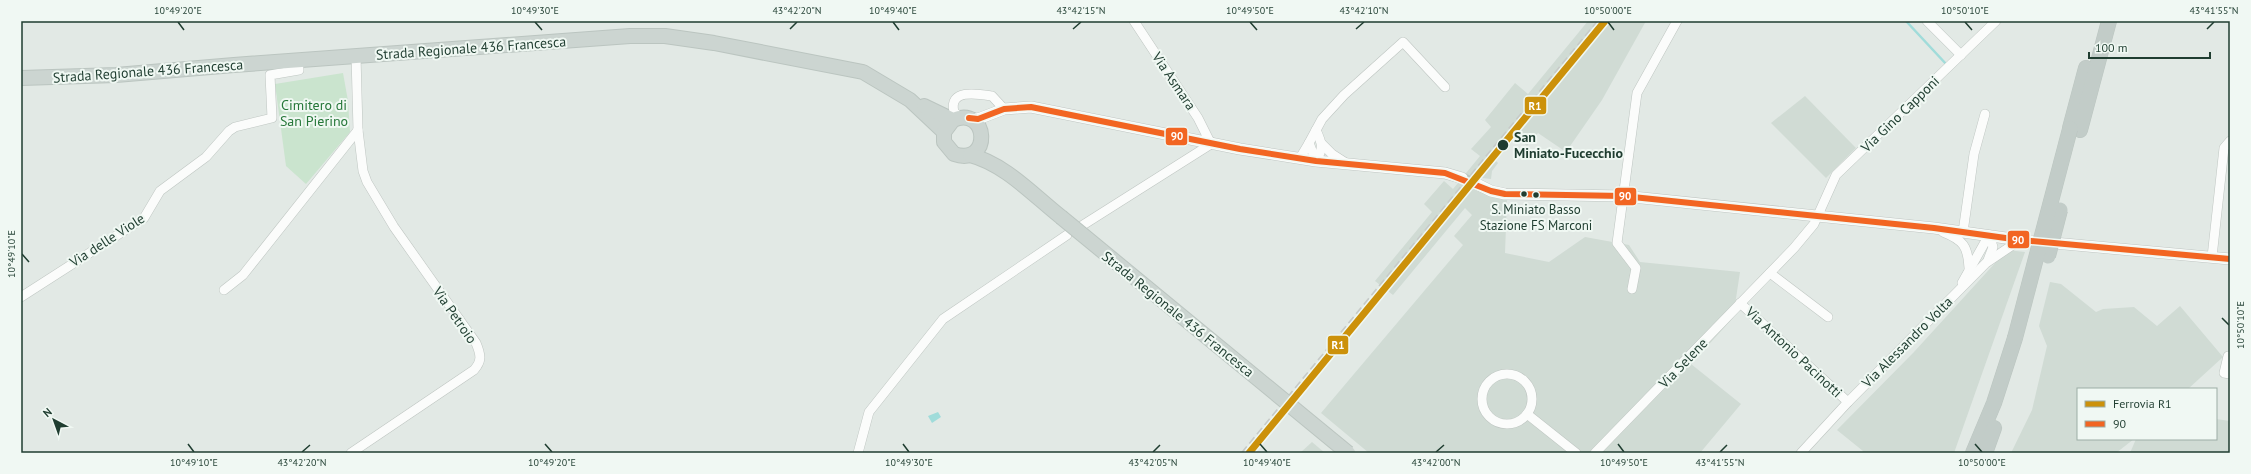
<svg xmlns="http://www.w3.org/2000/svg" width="2251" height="474" font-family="'PT Sans',sans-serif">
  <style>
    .built { fill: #d0dbd4 }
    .green { fill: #cae4ce }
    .water { fill: #a0dcda }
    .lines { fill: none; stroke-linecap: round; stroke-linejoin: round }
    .stream { stroke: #a0dcda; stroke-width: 2.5 }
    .tertiary-tunnel { stroke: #bbc7c1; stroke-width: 11; stroke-dasharray: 11 5.5; stroke-linecap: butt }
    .minor-casing { stroke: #bfc6c2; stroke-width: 10 }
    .tertiary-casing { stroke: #bfc6c2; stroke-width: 12 }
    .primary-casing { stroke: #bbc5c0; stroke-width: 16 }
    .trunk-casing { stroke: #bbc5c0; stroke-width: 16 }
    .minor { stroke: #fbfcfb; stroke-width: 9 }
    .tertiary { stroke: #fbfcfb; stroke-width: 11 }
    .primary { stroke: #ccd5d1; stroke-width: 14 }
    .trunk { stroke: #c2ccc8; stroke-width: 15 }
    .rail { stroke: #c6cac8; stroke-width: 2.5; stroke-dasharray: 8 4; stroke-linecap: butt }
    .primary-bridge-casing { stroke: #bbc5c0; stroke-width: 16; stroke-linecap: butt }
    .trunk-bridge-casing { stroke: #bbc5c0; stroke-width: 16; stroke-linecap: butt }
    .primary-bridge { stroke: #ccd5d1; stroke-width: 14 }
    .trunk-bridge { stroke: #c2ccc8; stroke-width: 15 }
    .bus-1-casing { stroke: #f0f8f3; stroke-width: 9 }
    .bus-1 { stroke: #f26522; stroke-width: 6 }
    .rail-1-casing { stroke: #f0f8f3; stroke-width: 10 }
    .rail-1 { stroke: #cc910a; stroke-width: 7 }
    .ticks { fill: none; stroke: #1f3d30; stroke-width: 1.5 }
    .stop-dot { fill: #1f3d30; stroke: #f0f8f3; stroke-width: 1.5 }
    .labels { text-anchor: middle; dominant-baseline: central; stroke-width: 4; stroke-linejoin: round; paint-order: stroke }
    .bus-label { font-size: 13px; fill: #1f3d30; stroke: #f0f8f3 }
    .street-label { font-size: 14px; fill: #1f3d30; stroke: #f0f8f3 }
    .park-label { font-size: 14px; fill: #267739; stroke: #f0f8f3 }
    .stop-label { font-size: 14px; font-weight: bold; fill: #1f3d30; stroke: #f0f8f3; text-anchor: start }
    .line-badge { stroke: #f0f8f3; stroke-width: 1.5 }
    .badge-label { font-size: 11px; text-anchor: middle; font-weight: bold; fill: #fff }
    .neatline { fill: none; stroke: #1f3d30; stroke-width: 1.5 }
    .ticks-label { font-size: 10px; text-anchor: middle; fill: #1f3d30 }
  </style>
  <rect width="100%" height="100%" fill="#e2e9e5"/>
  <g class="built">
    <path d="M1588 21H1646L1602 100 1566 152 1538 133 1527 146 1516 137 1496 161 1498 163 1492 171 1491 179 1482 178 1474 188 1480 191 1507 200 1505 253 1549 262 1585 237 1629 245 1640 262 1740 272 1733 318 1691 364 1741 404 1700 453H1369L1321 413 1463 245 1454 236 1472 215 1465 208 1393 295 1375 281 1432 212 1424 204 1444 181 1453 189 1480 156 1471 149 1491 127 1485 120 1515 83 1528 94Z"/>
    <path d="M1805 96 1856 148 1826 178 1771 123Z"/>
    <path d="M2007 250 2025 252 1954 453H1862L1863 451 1837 430 1914 352Z"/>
    <path d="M2050 282 2061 284 2096 312 2103 309 2134 307 2157 326 2180 306 2223 357 2188 389H2078V439H2134L2116 453H2011L2032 410 2047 346 2039 326Z"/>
    <path d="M2216 419 2230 421V453H2130L2136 439H2216Z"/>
    <path d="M1312 442 1325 453H1300Z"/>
  </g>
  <path class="green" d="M343 73 348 101 350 132 306 184 286 166 275 84Z"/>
  <path class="water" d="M938 412 941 417 932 423 928 416Z"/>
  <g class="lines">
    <path class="stream" d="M1906 21 1947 65"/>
    <path class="tertiary-tunnel" d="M1462 178 1477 184"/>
    <g class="minor-casing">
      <g id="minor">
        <path d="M1927 21 1961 55"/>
        <path d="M960 117 954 112C948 88 979 94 992 96L1004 109"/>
        <path d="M1322 144 1332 154 1346 163"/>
        <path d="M1300 158 1309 143"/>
        <path d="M1316 161 1309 143 1322 119 1344 95 1403 42 1445 87"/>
        <path d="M1316 161C1324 148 1322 143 1316 130"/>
        <path d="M1083 225 1211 144 1198 118 1134 21"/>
        <path d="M1943 232C1963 240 1968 246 1969 268"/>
        <path d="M1963 232 1974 154 1985 114"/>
        <path d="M2212 257 2224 148 2230 141"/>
        <path d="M1988 260 1993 247 1989 235"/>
        <path d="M1770 273 1828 317"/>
        <path d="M1962 283 1989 235"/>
        <path d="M1632 289 1636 268 1617 243 1637 93 1677 21"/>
        <path d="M224 290 243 275 358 130"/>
        <path d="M21 297 144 218 160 191 206 157 229 131 235 127 272 118 270 75 299 70 298 60"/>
        <path d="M1740 303 1848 402"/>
        <path d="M2228 356 2224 373 2230 374"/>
        <circle cx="1507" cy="399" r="25"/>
        <path d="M1527 414 1576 453"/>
        <path d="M351 453 474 370C482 361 481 355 476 343L394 227 367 182 363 171 358 130 356 56"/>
        <path d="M858 453 869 412 943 319 1067 235"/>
        <path d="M1595 453 1794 248 1814 224 1836 175 1996 21"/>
        <path d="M1801 453 1848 402 1986 263 2020 240"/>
      </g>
    </g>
    <g class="tertiary-casing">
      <g id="tertiary">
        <path d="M969 118 978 119 1004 109 1031 107 1240 149 1316 161 1445 173 1462 178"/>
        <path d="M1477 184 1491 191 1505 194 1623 196 1934 228 2020 240 2230 259"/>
      </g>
    </g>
    <g class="primary-casing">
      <g id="primary">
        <path d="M21 78 116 75 234 65 630 36H665L714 43 863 72 910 100 944 132"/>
        <path d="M924 106 953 120C989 105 992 167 954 154L944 142V132L953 120"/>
        <path d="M970 155C1005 164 1033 195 1061 217"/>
      </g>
    </g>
    <g class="trunk-casing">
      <g id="trunk">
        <path d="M2070 128 2086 68"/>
        <path d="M2080 130 2109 21"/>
        <path d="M1973 453 1994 403 2015 338"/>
        <path d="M1985 453 1994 428"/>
      </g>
    </g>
    <use href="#minor" class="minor"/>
    <use href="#tertiary" class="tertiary"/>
    <use href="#primary" class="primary"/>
    <use href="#trunk" class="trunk"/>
    <path class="rail" d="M1242 453 1598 21"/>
    <g class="primary-bridge-casing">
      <path id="primary-bridge" d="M1061 217 1348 453"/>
    </g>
    <g class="trunk-bridge-casing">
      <g id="trunk-bridge">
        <path d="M2048 256 2060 210"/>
        <path d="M2015 338 2070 129"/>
      </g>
    </g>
    <use href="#primary-bridge" class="primary-bridge"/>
    <use href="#trunk-bridge" class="trunk-bridge"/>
    <g class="bus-1-casing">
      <path id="bus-1" d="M969 118 978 119 1004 109 1031 107 1240 149 1316 161 1445 173 1491 191 1505 194 1623 196 1934 228 2020 240 2230 259"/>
    </g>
    <use href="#bus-1" class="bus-1"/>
    <g class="rail-1-casing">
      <path id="rail-1" d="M1249 453 1605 21"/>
    </g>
    <use href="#rail-1" class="rail-1"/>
  </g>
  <path class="ticks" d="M178 22 184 30M535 22 542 30M893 22 899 30M1250 22 1257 30M1608 22 1614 30M1965 22 1972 30M790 29 797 22M1073 29 1081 22M1356 29 1364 22M2207 29 2214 22M22 254 29 262M2222 318 2229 325M188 444 194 452M545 444 552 452M903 444 909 452M1260 444 1267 452M1618 444 1624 452M1975 444 1982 452M302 452 310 445M1153 452 1160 445M1436 452 1444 445M1720 452 1727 445"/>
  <g class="stop-dot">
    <circle cx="1503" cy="145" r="6"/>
    <circle cx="1524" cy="194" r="3.5"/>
    <circle cx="1536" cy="195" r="3.5"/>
  </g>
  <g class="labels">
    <g class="bus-label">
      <text x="1536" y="209">S. Miniato Basso<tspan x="1536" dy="16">Stazione FS Marconi</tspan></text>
    </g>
    <g class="street-label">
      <text transform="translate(471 48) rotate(-4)">Strada Regionale 436 Francesca</text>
      <text transform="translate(148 71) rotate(-4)">Strada Regionale 436 Francesca</text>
      <text transform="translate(1174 81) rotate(56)">Via Asmara</text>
      <text transform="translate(1900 114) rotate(-44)">Via Gino Capponi</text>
      <text transform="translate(107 240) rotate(-33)">Via delle Viole</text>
      <text transform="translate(1178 314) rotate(39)">Strada Regionale 436 Francesca</text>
      <text transform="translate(455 315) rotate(55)">Via Petroio</text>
      <text transform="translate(1907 342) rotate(-45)">Via Alessandro Volta</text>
      <text transform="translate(1794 352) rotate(43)">Via Antonio Pacinotti</text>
      <text transform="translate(1683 363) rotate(-46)">Via Selene</text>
    </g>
    <g class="park-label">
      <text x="314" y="105">Cimitero di<tspan x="314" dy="16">San Pierino</tspan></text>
    </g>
    <g class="stop-label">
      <text x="1514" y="137">San<tspan x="1514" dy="16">Miniato-Fucecchio</tspan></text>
    </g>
  </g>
  <g class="line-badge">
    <rect x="1524" y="96" width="23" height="19" rx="4" fill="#cc910a"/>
    <rect x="1165" y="127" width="23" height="19" rx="4" fill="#f26522"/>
    <rect x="1614" y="187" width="23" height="19" rx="4" fill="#f26522"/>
    <rect x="2007" y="230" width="23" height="19" rx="4" fill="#f26522"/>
    <rect x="1327" y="335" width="22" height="20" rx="4" fill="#cc910a"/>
  </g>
  <g class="badge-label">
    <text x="1535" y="110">R1</text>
    <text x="1177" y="140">90</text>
    <text x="1625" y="200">90</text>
    <text x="2018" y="244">90</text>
    <text x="1338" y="349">R1</text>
  </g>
  <rect width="2251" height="474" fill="none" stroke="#f0f8f3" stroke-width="44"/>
  <rect x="2077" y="388" width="140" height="52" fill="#f0f8f3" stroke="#9cada5"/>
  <rect x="2085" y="401" width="20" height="6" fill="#cc910a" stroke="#9cada5"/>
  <text x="2113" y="408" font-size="12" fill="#1f3d30">Ferrovia R1</text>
  <rect x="2085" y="421" width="20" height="6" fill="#f26522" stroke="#9cada5"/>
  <text x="2113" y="428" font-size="12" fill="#1f3d30">90</text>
  <g transform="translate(54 420) rotate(319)" stroke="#f0f8f3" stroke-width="3" paint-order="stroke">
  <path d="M0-3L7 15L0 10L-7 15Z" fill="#1f3d30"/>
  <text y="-6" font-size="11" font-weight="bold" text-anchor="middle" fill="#1f3d30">N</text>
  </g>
  <path d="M2089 52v6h121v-6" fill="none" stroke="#1f3d30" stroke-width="2"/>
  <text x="2095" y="52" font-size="12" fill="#1f3d30" stroke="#f0f8f3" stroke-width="3" paint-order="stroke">100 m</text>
  <rect x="22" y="22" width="2207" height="430" class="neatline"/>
  <g class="ticks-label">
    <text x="178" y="14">10°49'20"E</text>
    <text x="535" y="14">10°49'30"E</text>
    <text x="797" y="14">43°42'20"N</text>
    <text x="893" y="14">10°49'40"E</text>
    <text x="1081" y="14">43°42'15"N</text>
    <text x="1250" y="14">10°49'50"E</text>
    <text x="1364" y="14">43°42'10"N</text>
    <text x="1608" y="14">10°50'00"E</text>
    <text x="1965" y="14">10°50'10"E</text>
    <text x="2214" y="14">43°41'55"N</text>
    <text transform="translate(11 254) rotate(-90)" y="4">10°49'10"E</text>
    <text transform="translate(2240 325) rotate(-90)" y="4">10°50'10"E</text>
    <text x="194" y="466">10°49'10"E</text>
    <text x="302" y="466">43°42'20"N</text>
    <text x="552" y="466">10°49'20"E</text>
    <text x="909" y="466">10°49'30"E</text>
    <text x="1153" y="466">43°42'05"N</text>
    <text x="1267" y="466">10°49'40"E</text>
    <text x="1436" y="466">43°42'00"N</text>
    <text x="1624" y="466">10°49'50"E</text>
    <text x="1720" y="466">43°41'55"N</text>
    <text x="1982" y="466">10°50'00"E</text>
  </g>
</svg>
